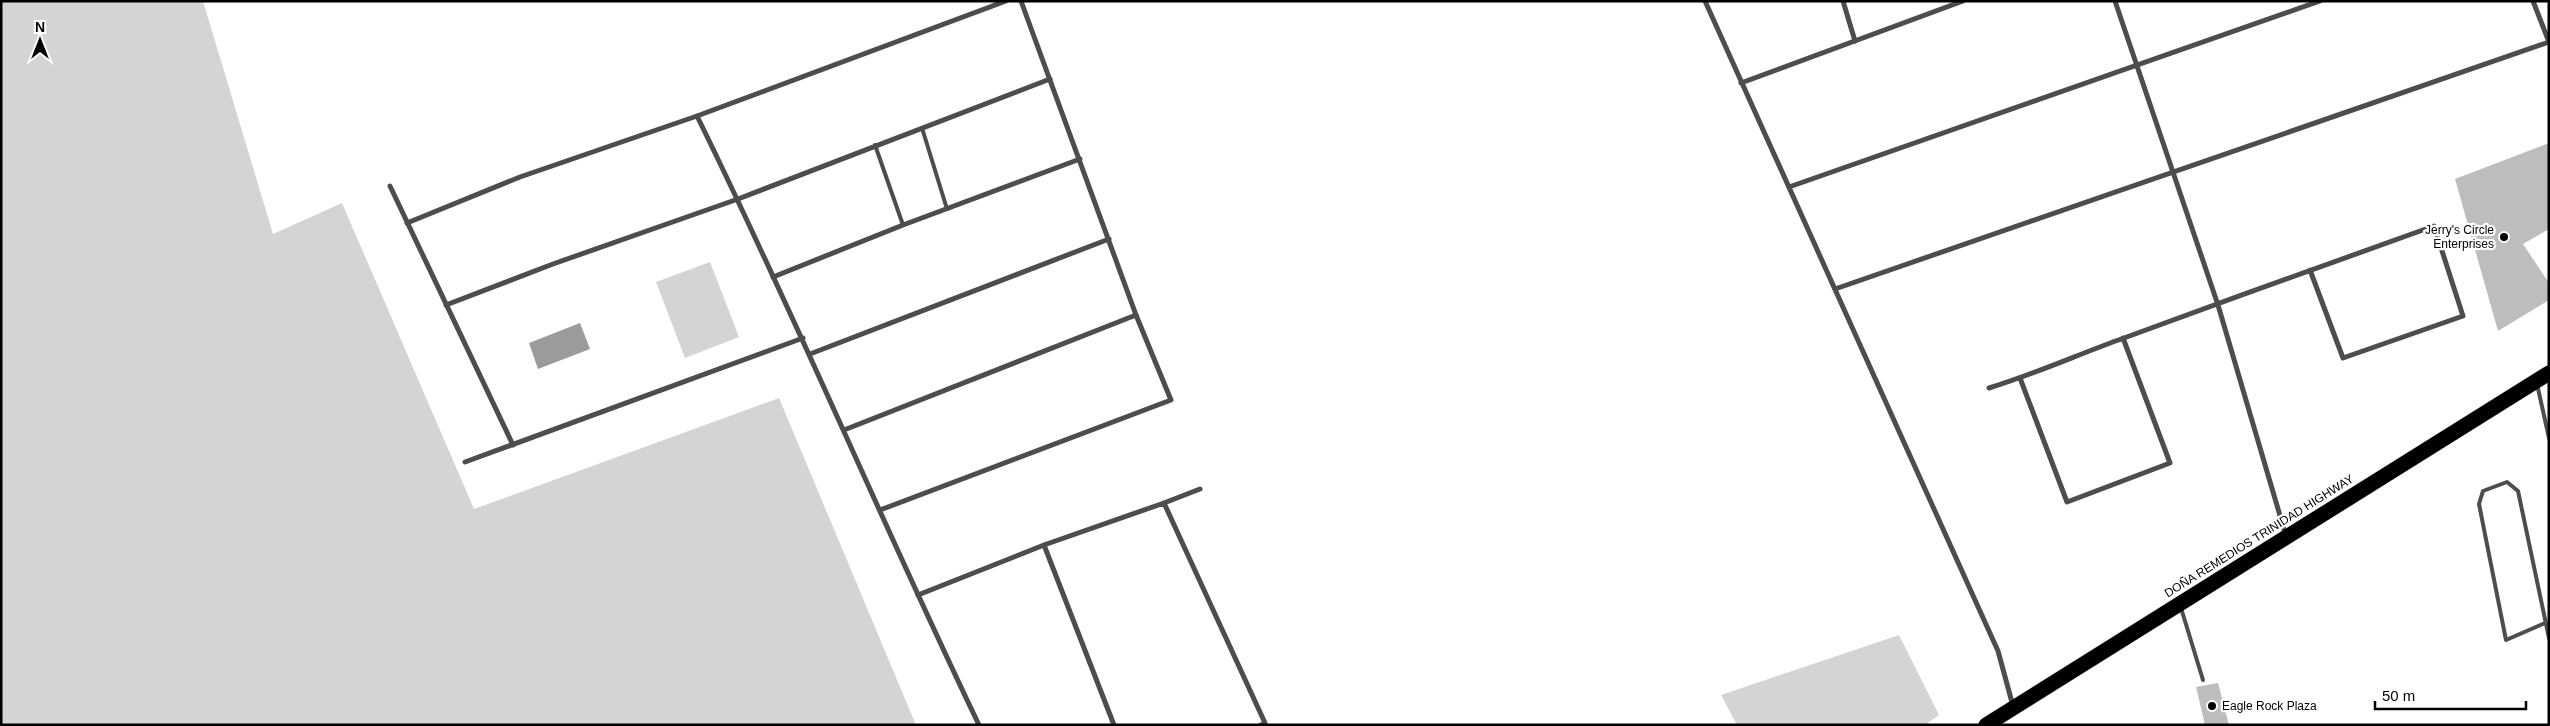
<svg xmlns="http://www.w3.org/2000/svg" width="2550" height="726" font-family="Helvetica,sans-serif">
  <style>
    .green { fill: #d4d4d4 }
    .water { fill: #9b9b9b }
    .building { fill: #bdbdbd }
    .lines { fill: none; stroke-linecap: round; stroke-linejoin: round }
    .highway-casing { stroke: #dbdbdb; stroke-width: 16 }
    .lane { stroke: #4d4d4d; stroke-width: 4 }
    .street { stroke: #4d4d4d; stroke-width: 5 }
    .highway { stroke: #000; stroke-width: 15 }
    .poi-dot { fill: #000; stroke: #fff; stroke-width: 2 }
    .labels { text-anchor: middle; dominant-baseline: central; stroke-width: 4.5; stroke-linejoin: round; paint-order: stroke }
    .poi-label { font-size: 12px; fill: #000; stroke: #fff; text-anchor: end }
    .street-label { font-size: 12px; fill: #000; stroke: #fff }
  </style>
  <rect width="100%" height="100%" fill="#fff"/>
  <g class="green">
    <path d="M1 1H203L273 234 342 203 474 509 779 398 916 725H1Z"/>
    <path d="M710 262 739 337 685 358 656 282Z"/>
    <path d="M1899 635 1939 715 1925 725H1737L1721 695Z"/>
  </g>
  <path class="water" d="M580 323 590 349 538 369 529 343Z"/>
  <g class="building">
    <path d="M2549 143V229L2523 244 2549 283V300L2498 331 2455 179Z"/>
    <path d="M2218 683 2229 725H2205L2196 687Z"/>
  </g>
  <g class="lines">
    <g class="highway-casing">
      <path id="highway" d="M1986 725 2549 373"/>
    </g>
    <g class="lane">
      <path d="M922 128 947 209"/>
      <path d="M875 145 903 225"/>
      <path d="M2537 384 2549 438"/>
      <path d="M2181 608 2203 680"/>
      <path d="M2545 623 2506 640 2479 504 2483 491 2507 482 2518 491 2549 638"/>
    </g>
    <g class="street">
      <path d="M1705 1 1998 651 2013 706"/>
      <path d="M1843 1 1855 41"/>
      <path d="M2115 1 2218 305 2286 536"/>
      <path d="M1741 83 1963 1"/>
      <path d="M697 116C796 317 882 523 979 725"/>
      <path d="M390 186 513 445"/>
      <path d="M1789 187 2320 1"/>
      <path d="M407 223 520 177 697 116 1006 1"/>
      <path d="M773 277 903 225 1080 159"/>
      <path d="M1835 289 2549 42 2533 1"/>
      <path d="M446 305 553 264 738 199 1050 79"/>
      <path d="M810 354 1109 239"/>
      <path d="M2020 378 2067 502 2170 463 2123 338"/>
      <path d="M1989 388C2035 374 2079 354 2124 338 2227 300 2331 263 2434 226L2463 316 2343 358 2310 270"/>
      <path d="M844 430 1136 315"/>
      <path d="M465 462 803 338"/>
      <path d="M1164 503 1200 489"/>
      <path d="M880 510 1171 400 1136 315 1021 1"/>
      <path d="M1044 545 1114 725"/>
      <path d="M918 595 1044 545 1164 503 1265 723 1261 725"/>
    </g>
    <use href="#highway" class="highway"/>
  </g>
  <g class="poi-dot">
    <circle cx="2504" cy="237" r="5"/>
    <circle cx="2212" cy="706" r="5"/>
  </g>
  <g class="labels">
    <g class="poi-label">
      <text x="2494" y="230">Jerry's Circle<tspan x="2494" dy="14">Enterprises</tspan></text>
      <text x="2222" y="706" text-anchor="start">Eagle Rock Plaza</text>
    </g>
    <g class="street-label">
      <text transform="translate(2259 536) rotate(-32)">DOÑA REMEDIOS TRINIDAD HIGHWAY</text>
    </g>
  </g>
  <rect width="2550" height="726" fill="none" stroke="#000000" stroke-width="5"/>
  <g transform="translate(40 40)" stroke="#ffffff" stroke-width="4" paint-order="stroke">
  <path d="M0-4L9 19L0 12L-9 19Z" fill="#000000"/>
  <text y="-8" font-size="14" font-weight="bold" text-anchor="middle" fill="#000000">N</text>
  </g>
  <path d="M2375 701v8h151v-8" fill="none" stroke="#000000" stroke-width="2.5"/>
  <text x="2382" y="701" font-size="15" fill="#000000" stroke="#ffffff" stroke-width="4" paint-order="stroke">50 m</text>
</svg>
